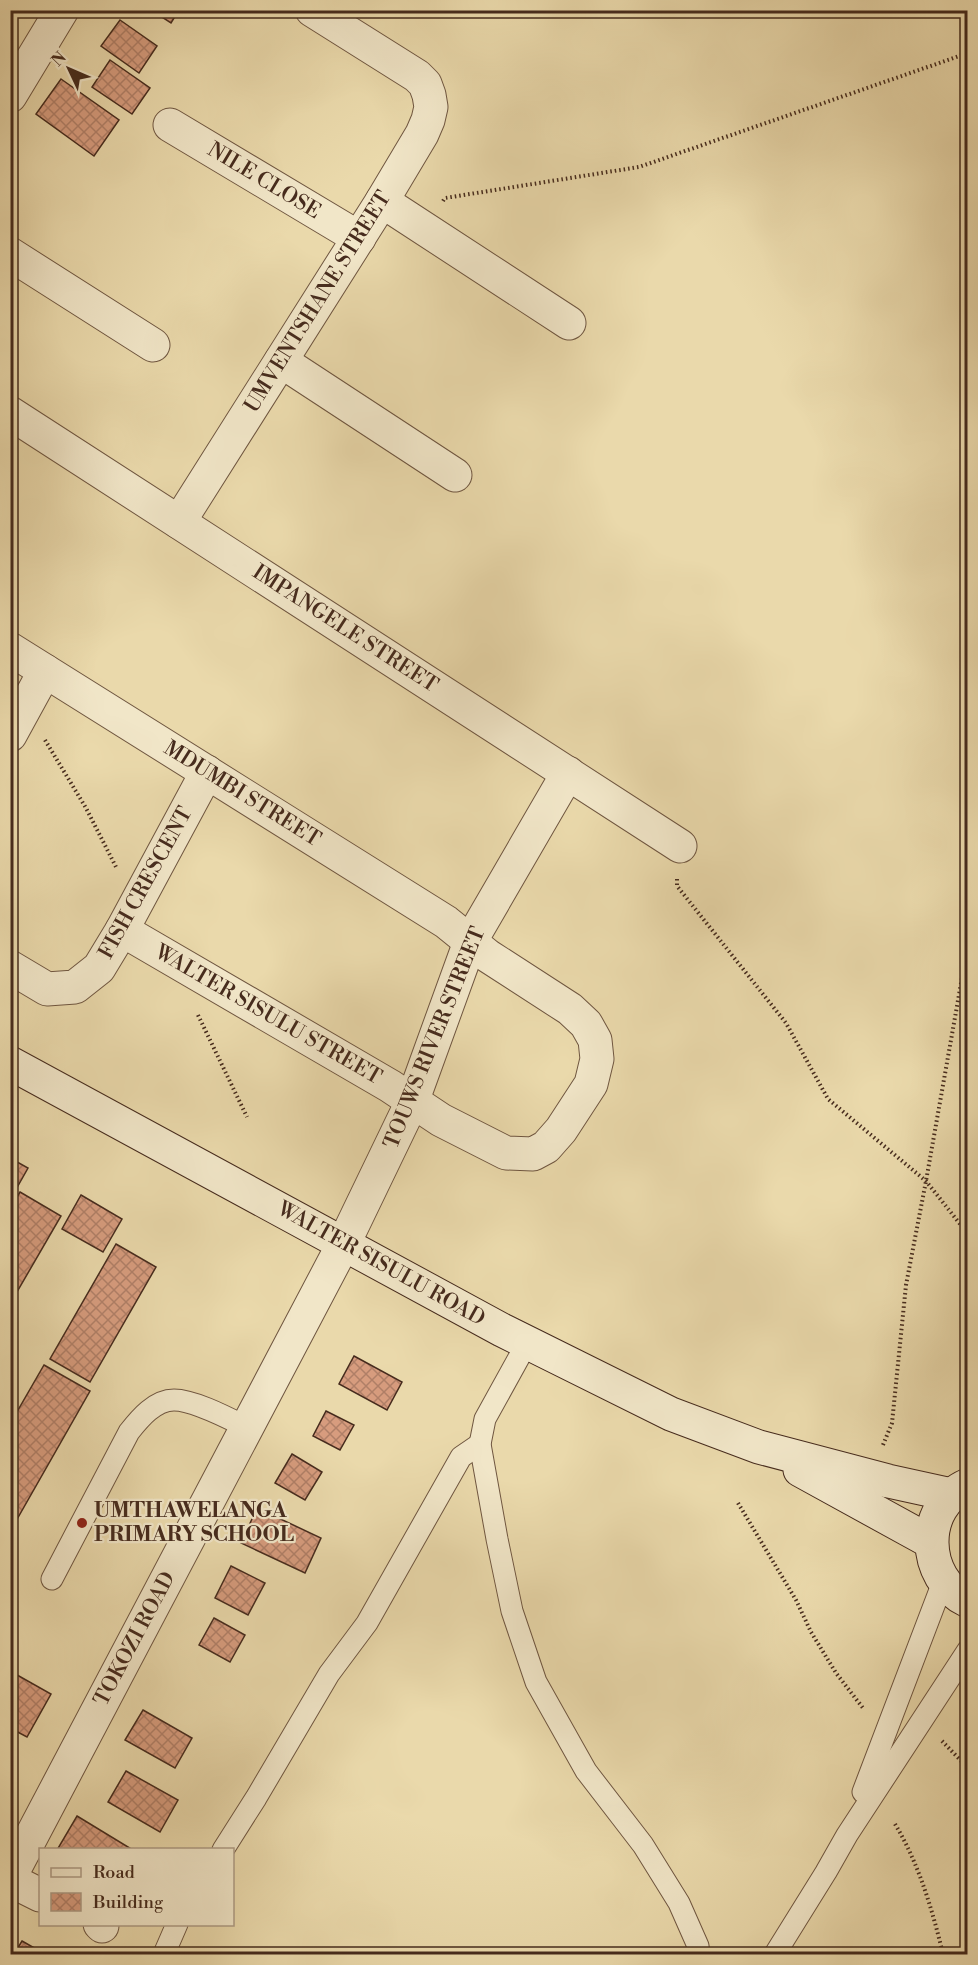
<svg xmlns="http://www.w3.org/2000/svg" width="978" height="1965" font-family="'Libre Bodoni',serif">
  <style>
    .building { fill: url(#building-cross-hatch); stroke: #462b1d; stroke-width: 1.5 }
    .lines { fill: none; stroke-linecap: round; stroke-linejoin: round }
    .lane-casing { stroke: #6f5640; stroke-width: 23 }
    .street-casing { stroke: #6f5640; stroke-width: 35 }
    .secondary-casing { stroke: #462b1d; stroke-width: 35 }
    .path { stroke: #462b1d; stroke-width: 4; stroke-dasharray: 1.5 3; stroke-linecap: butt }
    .lane { stroke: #f1e6c8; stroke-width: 21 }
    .street { stroke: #f1e6c8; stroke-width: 33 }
    .secondary { stroke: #f1e6c8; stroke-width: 33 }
    .poi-dot { fill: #8f2418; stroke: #f1e6c8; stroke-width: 2 }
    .labels { text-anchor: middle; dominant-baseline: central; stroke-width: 4.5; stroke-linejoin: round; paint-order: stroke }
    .street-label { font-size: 21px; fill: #462b1d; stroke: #f1e6c8 }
    .poi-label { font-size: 21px; font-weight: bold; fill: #462b1d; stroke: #f1e6c8; text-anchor: start }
  </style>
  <defs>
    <pattern id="building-cross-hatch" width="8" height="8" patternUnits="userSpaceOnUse" patternTransform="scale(1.5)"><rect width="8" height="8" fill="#d79c7e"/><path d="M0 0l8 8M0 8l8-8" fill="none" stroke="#b07f67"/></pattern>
  </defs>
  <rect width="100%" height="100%" fill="#ead9ab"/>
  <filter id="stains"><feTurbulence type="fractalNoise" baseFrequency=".00333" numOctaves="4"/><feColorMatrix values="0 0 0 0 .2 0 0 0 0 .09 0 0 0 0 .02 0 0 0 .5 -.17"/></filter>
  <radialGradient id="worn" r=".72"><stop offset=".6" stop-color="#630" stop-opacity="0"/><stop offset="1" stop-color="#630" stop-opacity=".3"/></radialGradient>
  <g class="building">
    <path d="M151 10H179L171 23Z"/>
    <path d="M120 20 157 46 139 73 101 46Z"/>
    <path d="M110 60 150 88 132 114 92 87Z"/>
    <path d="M61 79 119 120 94 156 36 114Z"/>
    <path d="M10 1158 28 1168 10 1200Z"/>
    <path d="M20 1192 61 1216 10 1304V1209Z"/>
    <path d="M81 1195 122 1219 103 1252 62 1229Z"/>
    <path d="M116 1244 156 1267 90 1382 50 1359Z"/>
    <path d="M354 1356 402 1382 387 1410 339 1384Z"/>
    <path d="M44 1365 90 1391 16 1521 10 1518V1424Z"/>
    <path d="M326 1411 354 1425 340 1450 313 1436Z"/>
    <path d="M292 1454 322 1472 305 1500 275 1483Z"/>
    <path d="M257 1508 321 1538 305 1573 241 1543Z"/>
    <path d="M231 1566 265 1583 248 1615 215 1598Z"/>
    <path d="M214 1618 245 1635 230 1662 199 1645Z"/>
    <path d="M10 1671 51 1694 27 1737 10 1728Z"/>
    <path d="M143 1710 192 1738 175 1768 125 1740Z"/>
    <path d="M126 1771 178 1800 160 1832 108 1802Z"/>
    <path d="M77 1816 133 1850H57Z"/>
    <path d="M22 1941 45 1954H14Z"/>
  </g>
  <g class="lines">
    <g class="lane-casing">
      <g id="lane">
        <path d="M527 1343 485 1419 480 1444 497 1539 512 1611 536 1682 586 1771 643 1845 679 1903 698 1946 699 1954"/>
        <path d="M52 1579 129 1432C140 1418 155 1400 174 1400 194 1400 228 1418 246 1427"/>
        <path d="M863 1792 943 1582"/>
        <path d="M223 1850 256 1798 329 1674 367 1623 461 1457 480 1444"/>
        <path d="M164 1954 177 1924"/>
        <path d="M775 1954 826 1872 847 1835 968 1650"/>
      </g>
    </g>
    <g class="street-casing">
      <g id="street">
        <path d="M10 96 62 10"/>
        <path d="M170 125 359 238"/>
        <path d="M382 201 569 323"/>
        <path d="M10 254 153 345"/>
        <path d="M281 361 455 475"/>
        <path d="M10 413 680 846"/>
        <path d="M179 522 382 201 422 134 428 120 431 107 429 95 425 84 417 76 312 10"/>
        <path d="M10 649 446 922 488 956 570 1009 586 1024 595 1040 597 1059 591 1084 561 1130 546 1147 533 1154 506 1153 441 1120 390 1086 122 930"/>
        <path d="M10 735 45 671"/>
        <path d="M10 967 47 989 75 987 99 968 122 930 207 772"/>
        <path d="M10 1877 344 1243 412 1102 470 942 568 773"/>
        <path d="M10 1880 40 1895"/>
        <path d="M100 1924 102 1926"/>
      </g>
    </g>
    <g class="secondary-casing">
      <g id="secondary">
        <path d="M10 1063 502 1330 671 1414 759 1447 888 1481 952 1495"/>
        <path d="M800 1470 931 1542"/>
        <path d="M968 1485C919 1506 921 1579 968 1601"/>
      </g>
    </g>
    <g class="path">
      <path d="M965 10 968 39"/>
      <path d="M443 201 445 198 639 167 968 53"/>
      <path d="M45 740 86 808 116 867"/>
      <path d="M677 879V886L786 1023 828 1099 926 1181 968 1234"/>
      <path d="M198 1015 247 1117"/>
      <path d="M883 1445 892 1423 906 1285 926 1181 968 944"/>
      <path d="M738 1503 796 1600 811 1632 836 1673 863 1708"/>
      <path d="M942 1741 968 1768"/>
      <path d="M895 1824C919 1864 932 1909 943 1954"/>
    </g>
    <use href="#lane" class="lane"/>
    <use href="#street" class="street"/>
    <use href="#secondary" class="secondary"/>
  </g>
  <circle class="poi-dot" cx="82" cy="1523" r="6"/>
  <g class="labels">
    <g class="street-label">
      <text transform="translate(264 181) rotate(31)">NILE CLOSE</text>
      <text transform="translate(318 302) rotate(-58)">UMVENTSHANE STREET</text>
      <text transform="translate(345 629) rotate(33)">IMPANGELE STREET</text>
      <text transform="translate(242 794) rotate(32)">MDUMBI STREET</text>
      <text transform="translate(146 883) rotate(-61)">FISH CRESCENT</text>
      <text transform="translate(268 1015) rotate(30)">WALTER SISULU STREET</text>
      <text transform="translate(435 1038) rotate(-68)">TOUWS RIVER STREET</text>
      <text transform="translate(381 1264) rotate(29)">WALTER SISULU ROAD</text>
      <text transform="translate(135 1639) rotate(-62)">TOKOZI ROAD</text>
    </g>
    <g class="poi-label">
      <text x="94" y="1511">UMTHAWELANGA<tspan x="94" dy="24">PRIMARY SCHOOL</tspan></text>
    </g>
  </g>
  <rect width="978" height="1965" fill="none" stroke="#ead9ab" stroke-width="36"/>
  <rect x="12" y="12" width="954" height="1941" fill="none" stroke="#462b1d" stroke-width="3"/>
  <rect x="18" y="18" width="942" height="1929" fill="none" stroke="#462b1d" stroke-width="1.5"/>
  <rect x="39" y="1848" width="195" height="78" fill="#f1e6c8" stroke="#ad9b84" stroke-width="1.5"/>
  <rect x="51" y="1868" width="30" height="9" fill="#f1e6c8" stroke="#ad9b84" stroke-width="1.5"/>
  <text x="93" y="1878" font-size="18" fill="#462b1d">Road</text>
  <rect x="51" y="1893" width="30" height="18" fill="url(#building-cross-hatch)" stroke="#ad9b84" stroke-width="1.5"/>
  <text x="93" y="1908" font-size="18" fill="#462b1d">Building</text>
  <g transform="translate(69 69) rotate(314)" stroke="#f1e6c8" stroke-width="4.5" paint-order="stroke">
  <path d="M0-4.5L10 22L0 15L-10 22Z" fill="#462b1d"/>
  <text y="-9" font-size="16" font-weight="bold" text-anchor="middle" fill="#462b1d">N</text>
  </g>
  <rect width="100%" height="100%" filter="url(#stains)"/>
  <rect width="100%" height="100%" fill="url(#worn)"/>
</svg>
